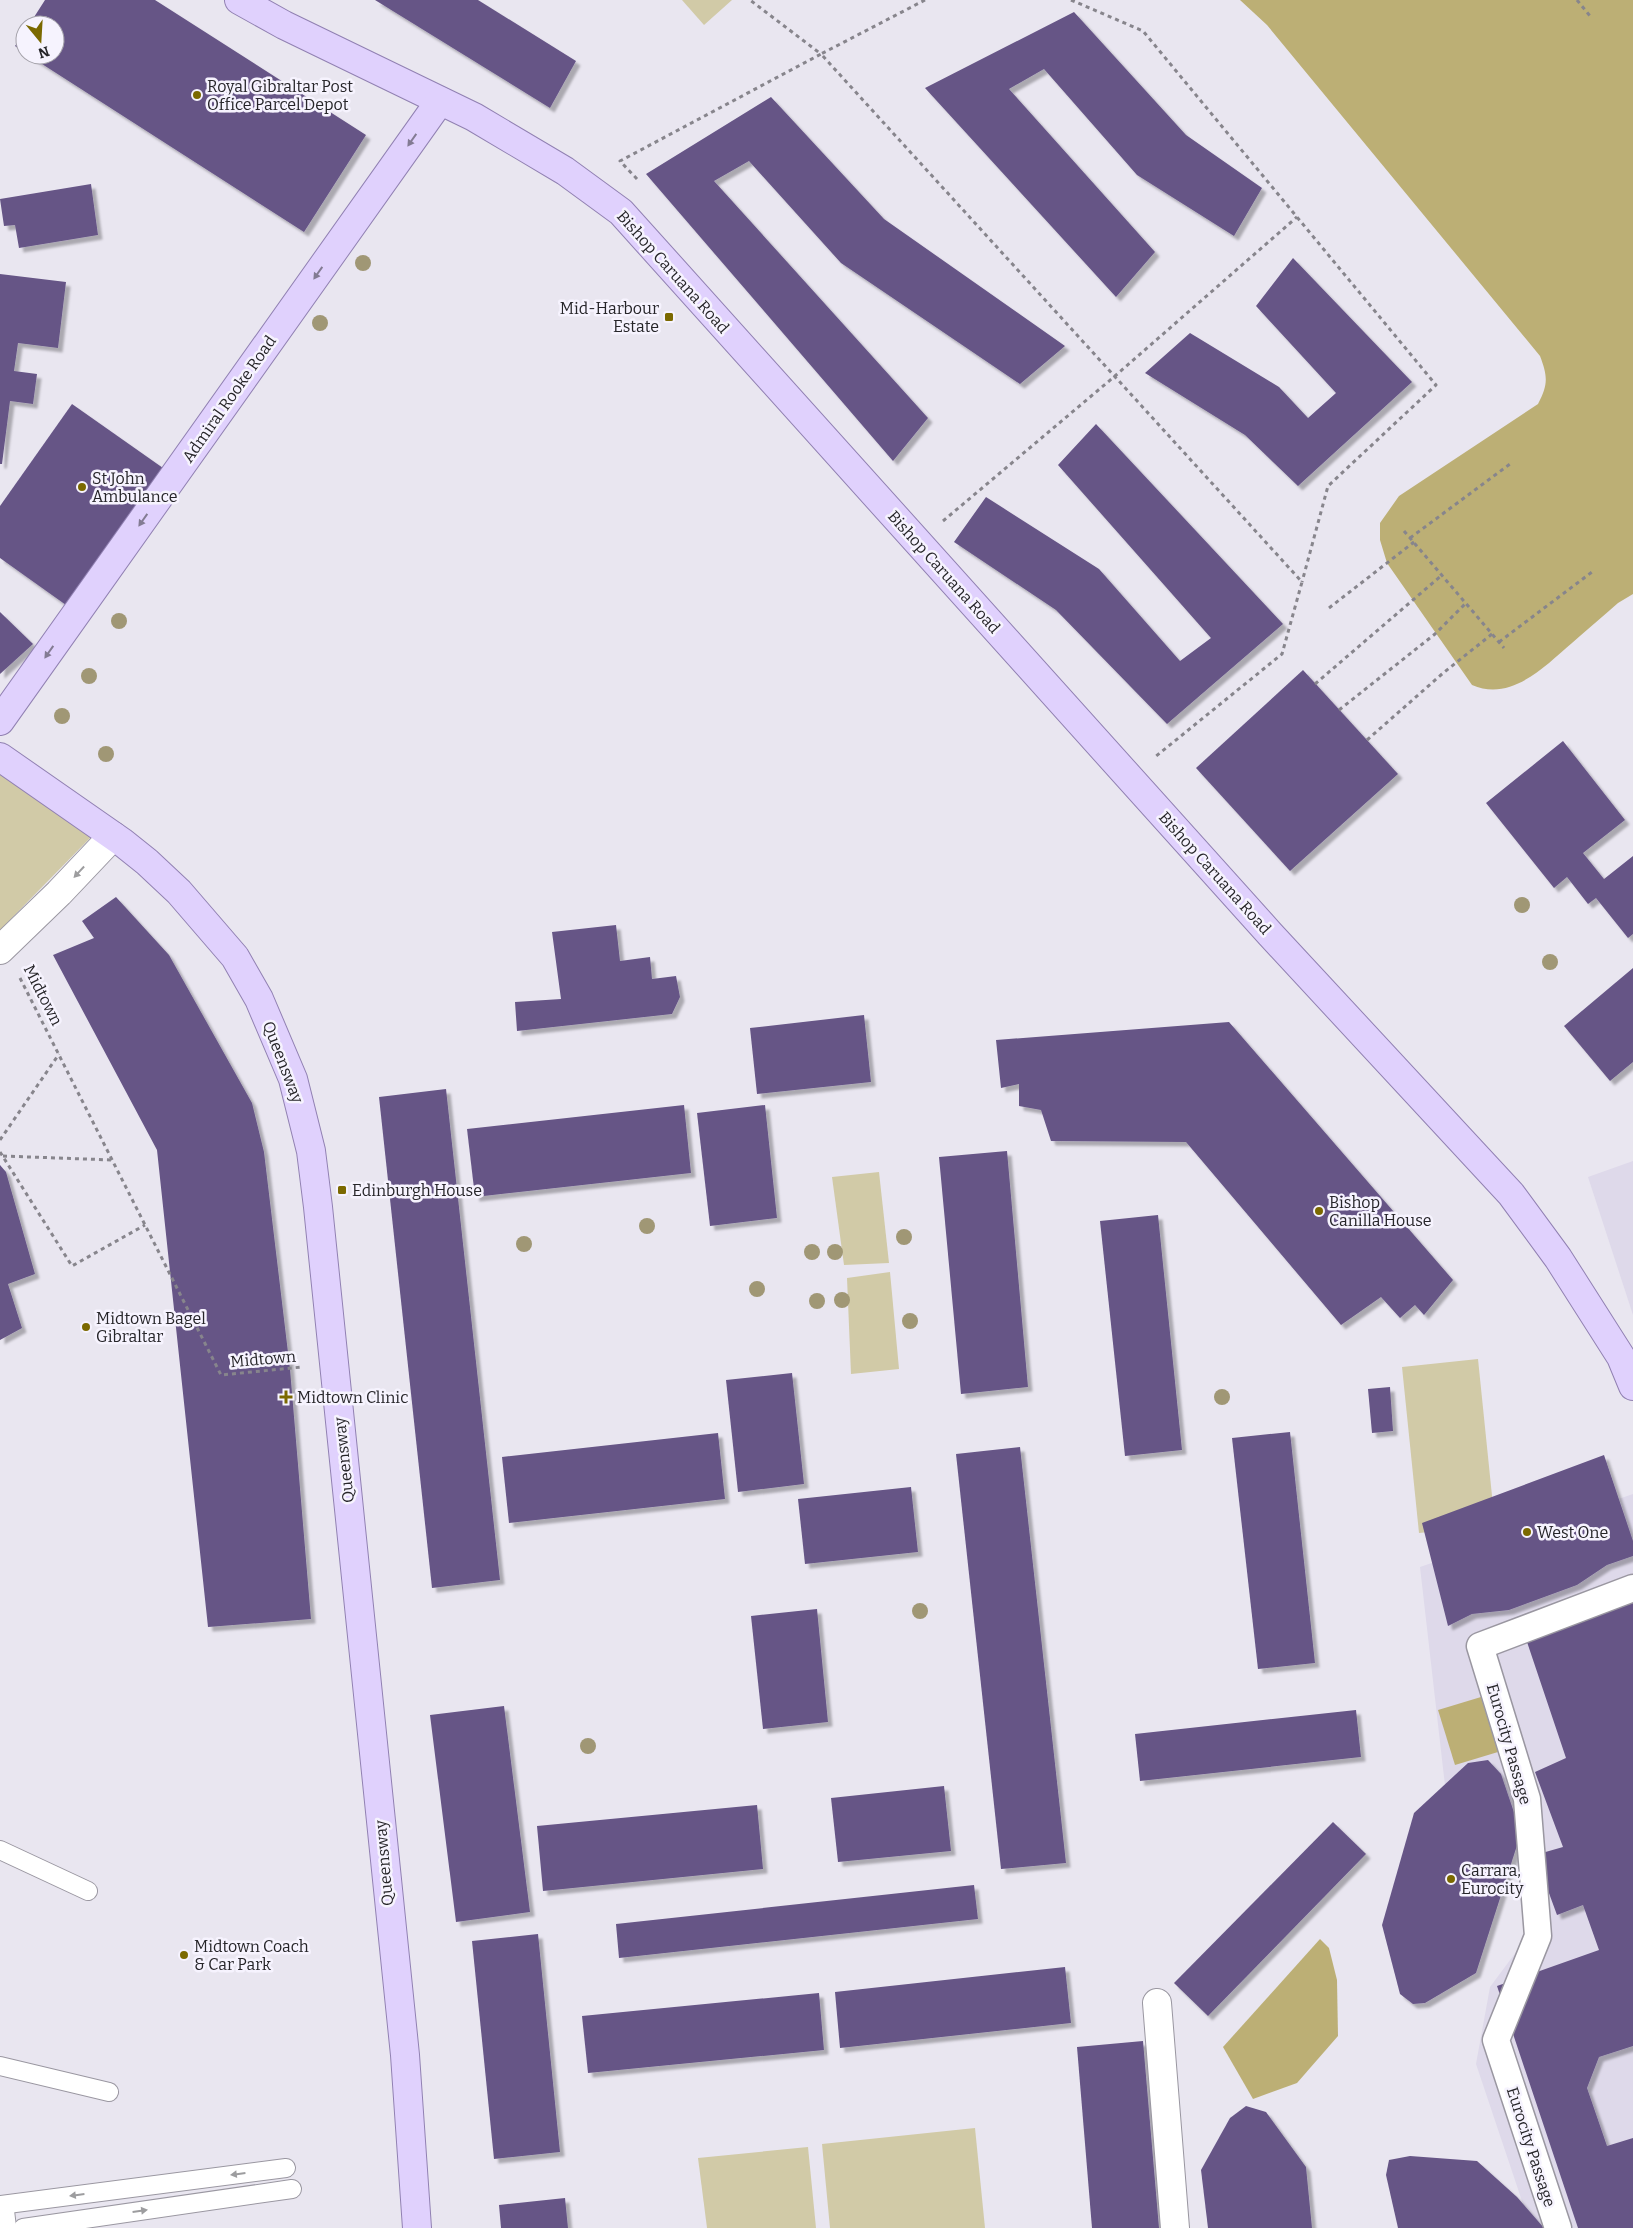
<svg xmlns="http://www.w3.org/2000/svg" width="1633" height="2228" font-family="Bitter,serif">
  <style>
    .built { fill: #ded9ea }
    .green { fill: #d1caa7 }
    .water { fill: #bcaf75 }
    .building { fill: #665586; filter: url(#shadow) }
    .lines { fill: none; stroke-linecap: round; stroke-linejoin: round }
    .service-casing { stroke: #9a97a1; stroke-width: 20 }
    .pedestrian-casing { stroke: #9a97a1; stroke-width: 29 }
    .minor-casing { stroke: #9a97a1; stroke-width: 30 }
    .primary-casing { stroke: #9181b2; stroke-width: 30 }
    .path { stroke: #87858c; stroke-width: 3; stroke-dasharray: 4 4; stroke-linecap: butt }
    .service { stroke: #fff; stroke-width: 18 }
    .pedestrian { stroke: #fff; stroke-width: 26 }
    .minor { stroke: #fff; stroke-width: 28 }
    .primary { stroke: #e0d1fd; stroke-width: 28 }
    .tree { fill: #a09775 }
    .oneway { fill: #837b93 }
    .oneway2 { fill: #9d9d9f }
    .poi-dot { fill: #7b6900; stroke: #f6f3fe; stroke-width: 2 }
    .labels { text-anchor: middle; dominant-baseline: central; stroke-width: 5; stroke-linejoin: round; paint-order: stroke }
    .poi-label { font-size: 16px; fill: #262529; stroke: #f6f3fe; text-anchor: start }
    .street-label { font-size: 16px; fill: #262529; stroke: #f6f3fe }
  </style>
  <defs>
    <filter id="shadow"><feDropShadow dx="4.5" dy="4.5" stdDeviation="1" flood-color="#0004"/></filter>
  </defs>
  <rect width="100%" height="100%" fill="#e9e6f0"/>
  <g class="built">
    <path d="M1633 1161V1315L1588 1177Z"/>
    <path d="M1633 1494V2228H1531L1476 2064 1490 1987 1525 1940 1515 1835 1451 1838 1420 1567Z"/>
  </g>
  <g class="green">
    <path d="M682 0H732L704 25Z"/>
    <path d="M0 764 92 836 0 930Z"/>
    <path d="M879 1172 889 1263 844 1265 832 1177Z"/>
    <path d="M890 1272 899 1369 851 1374 847 1278Z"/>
    <path d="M1478 1359 1495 1525 1419 1533 1402 1367Z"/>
    <path d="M975 2128 985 2228H830L822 2144Z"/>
    <path d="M808 2147 816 2228H707L698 2158Z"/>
  </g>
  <g class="water">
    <path d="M1240 0H1633V594L1618 603C1603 616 1587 630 1572 643 1544 667 1511 702 1472 685L1387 563 1380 540V523L1399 496 1538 404C1548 385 1548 377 1540 356L1267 25Z"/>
    <path d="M1481 1697 1498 1752 1455 1765 1438 1710Z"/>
    <path d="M1320 1939 1329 1948 1337 1980 1338 2036 1297 2083 1253 2099 1223 2047Z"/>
  </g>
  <g class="building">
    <path d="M45 0H155L366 135 304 232 28 55H55V25H29Z"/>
    <path d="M375 0H478L576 61 550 108Z"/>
    <path d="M1074 12 1186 135 1262 188 1234 236 1137 175 1044 69 1009 89 1155 252 1116 297 925 88Z"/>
    <path d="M25 31V53L15 46Z"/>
    <path d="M771 97 884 219 1065 346 1020 384 841 263 749 161 714 181 928 418 893 461 646 174Z"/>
    <path d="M91 184 98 235 19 248 15 225 4 226 0 199Z"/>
    <path d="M1293 258 1412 382 1298 486 1245 435 1145 373 1190 333 1279 387 1308 418 1336 393 1256 306Z"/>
    <path d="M0 274 66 282 58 348 18 343 14 371 37 374 33 404 10 401 2 464H0Z"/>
    <path d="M72 404 163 468 66 605 0 558V506Z"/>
    <path d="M1096 424 1283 624 1167 724 1056 610 954 542 986 497 1099 569 1180 661 1211 638 1058 465Z"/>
    <path d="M0 612 33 644 0 674Z"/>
    <path d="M1303 670 1398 774 1290 871 1196 768Z"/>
    <path d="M1563 741 1625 820 1583 853 1604 879 1633 856V934L1628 938 1596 898 1588 904 1567 877 1554 888 1486 803Z"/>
    <path d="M116 897 169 955 252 1103 264 1152 290 1369 311 1619 208 1627 157 1150 53 955 94 938 82 921Z"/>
    <path d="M616 925 620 961 650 957 652 979 676 976 680 997 672 1014 517 1031 515 1002 561 999 552 932Z"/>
    <path d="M1633 968V1062L1610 1081 1564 1026Z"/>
    <path d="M864 1015 871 1082 757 1094 750 1028Z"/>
    <path d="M1229 1022 1453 1280 1424 1315 1415 1305 1400 1318 1381 1297 1341 1325 1186 1142 1051 1141 1041 1110 1019 1106V1084L1001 1088 996 1040Z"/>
    <path d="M446 1089 500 1580 432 1588 379 1097Z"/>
    <path d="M684 1105 691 1173 475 1197 467 1129Z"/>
    <path d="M765 1105 777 1218 710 1226 697 1113Z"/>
    <path d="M1007 1151 1028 1387 961 1394 939 1157Z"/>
    <path d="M0 1165 6 1172 35 1274 8 1284 22 1328 0 1340Z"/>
    <path d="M1158 1215 1182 1450 1125 1456 1100 1221Z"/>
    <path d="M792 1373 804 1484 738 1492 726 1380Z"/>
    <path d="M1390 1387 1393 1431 1372 1433 1368 1389Z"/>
    <path d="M1290 1432 1315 1663 1258 1669 1232 1438Z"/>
    <path d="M718 1433 725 1499 509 1523 502 1457Z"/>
    <path d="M1020 1447 1066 1863 1001 1869 956 1454Z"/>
    <path d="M1604 1455 1633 1541V1556L1607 1565 1577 1585 1509 1610 1472 1614 1448 1626 1422 1523Z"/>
    <path d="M911 1487 918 1552 805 1564 798 1499Z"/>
    <path d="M1633 1603V2046L1599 2057 1587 2088 1607 2146 1633 2138V2228H1578L1497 1986 1599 1950 1583 1905 1557 1915 1535 1855 1563 1847 1535 1772 1566 1758 1526 1639Z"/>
    <path d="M817 1609 828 1722 763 1729 751 1616Z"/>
    <path d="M504 1706 530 1912 456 1922 430 1715Z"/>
    <path d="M1356 1710 1361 1757 1140 1781 1135 1734Z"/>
    <path d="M1488 1760 1501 1774 1521 1833 1476 1973 1425 2003 1413 2004 1400 1994 1382 1925 1414 1813 1468 1763Z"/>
    <path d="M944 1786 951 1851 838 1862 831 1798Z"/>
    <path d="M757 1805 763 1869 543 1891 537 1826Z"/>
    <path d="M1333 1822 1366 1854 1208 2016 1174 1983Z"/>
    <path d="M974 1885 978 1919 619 1958 616 1924Z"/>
    <path d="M538 1934 560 2152 494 2159 472 1941Z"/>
    <path d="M1065 1967 1071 2023 840 2048 835 1992Z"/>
    <path d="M819 1993 824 2050 588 2073 582 2016Z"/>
    <path d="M1143 2041 1159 2228H1092L1077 2047Z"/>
    <path d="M1246 2106 1266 2112 1306 2167 1312 2228H1208L1201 2170 1230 2118Z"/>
    <path d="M1410 2156 1477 2161 1517 2197 1544 2228H1398L1386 2175 1389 2160Z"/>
    <path d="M565 2198 568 2228H501L499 2205Z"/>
  </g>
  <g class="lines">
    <g class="service-casing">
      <g id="service">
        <path d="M0 1850 88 1891"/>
        <path d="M0 2066 109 2092"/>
        <path d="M0 2205 286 2168"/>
        <path d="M23 2228 292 2189"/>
      </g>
    </g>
    <g class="pedestrian-casing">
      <path id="pedestrian" d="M1558 2228 1496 2040 1538 1936 1527 1799 1480 1646 1633 1588"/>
    </g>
    <g class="minor-casing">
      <g id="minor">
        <path d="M0 950 59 893 113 836"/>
        <path d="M1157 2003 1175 2228"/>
        <path d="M0 2211 2 2228"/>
      </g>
    </g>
    <g class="primary-casing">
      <g id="primary">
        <path d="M239 0 284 25 474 117 565 171 621 212 1270 934 1511 1194 1558 1258 1621 1357 1633 1386"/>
        <path d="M0 721 440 101"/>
        <path d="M0 757 122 842 147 862 179 892 235 957 259 999 293 1079 311 1151 318 1207 405 2055 417 2228"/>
      </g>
    </g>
    <g class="path">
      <path d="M925 0 821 54 1302 582 1282 654 1155 757"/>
      <path d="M1071 0 1143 31 1436 385 1328 486 1302 582"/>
      <path d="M1577 0 1590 16"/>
      <path d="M637 179 620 161 821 54 750 0"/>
      <path d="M943 521 1115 376 1297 217"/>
      <path d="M1404 531 1504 648"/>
      <path d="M1410 538 1510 464"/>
      <path d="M1329 608 1414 542"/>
      <path d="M1499 642 1592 572"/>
      <path d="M1315 684 1442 575"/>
      <path d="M1339 710 1435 634 1466 603"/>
      <path d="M1367 740 1442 674 1492 634"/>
      <path d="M20 978 221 1375 302 1367"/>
      <path d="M0 1140 59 1054"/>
      <path d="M0 1152 72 1266 145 1225"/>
      <path d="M3 1156 112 1160"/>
    </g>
    <use href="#service" class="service"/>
    <use href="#pedestrian" class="pedestrian"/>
    <use href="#minor" class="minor"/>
    <use href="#primary" class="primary"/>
  </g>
  <g class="tree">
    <circle cx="363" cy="263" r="8"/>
    <circle cx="320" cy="323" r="8"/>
    <circle cx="119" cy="621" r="8"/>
    <circle cx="89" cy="676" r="8"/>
    <circle cx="62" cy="716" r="8"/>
    <circle cx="106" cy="754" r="8"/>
    <circle cx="1522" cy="905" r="8"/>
    <circle cx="1550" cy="962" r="8"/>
    <circle cx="647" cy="1226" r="8"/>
    <circle cx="904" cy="1237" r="8"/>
    <circle cx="524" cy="1244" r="8"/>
    <circle cx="812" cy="1252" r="8"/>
    <circle cx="835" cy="1252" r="8"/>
    <circle cx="757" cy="1289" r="8"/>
    <circle cx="842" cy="1300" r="8"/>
    <circle cx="817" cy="1301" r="8"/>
    <circle cx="910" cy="1321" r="8"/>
    <circle cx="1222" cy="1397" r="8"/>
    <circle cx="920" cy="1611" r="8"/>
    <circle cx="588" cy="1746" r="8"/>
  </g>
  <defs><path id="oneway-solid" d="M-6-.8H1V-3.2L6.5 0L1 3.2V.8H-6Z" transform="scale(1.25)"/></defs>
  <g class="oneway">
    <use href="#oneway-solid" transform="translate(412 140) rotate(125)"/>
    <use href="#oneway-solid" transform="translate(318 273) rotate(125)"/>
    <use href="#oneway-solid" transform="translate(143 520) rotate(125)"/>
    <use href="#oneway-solid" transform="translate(49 652) rotate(125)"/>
  </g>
  <g class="oneway2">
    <use href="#oneway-solid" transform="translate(79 872) rotate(133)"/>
    <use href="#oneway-solid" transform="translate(238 2174) rotate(173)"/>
    <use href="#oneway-solid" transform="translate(77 2195) rotate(173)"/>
    <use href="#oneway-solid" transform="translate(140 2211) rotate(-8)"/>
  </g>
  <g class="poi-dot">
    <circle cx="197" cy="95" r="5"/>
    <rect x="664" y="312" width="10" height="10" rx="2.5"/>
    <circle cx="82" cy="487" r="5"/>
    <rect x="337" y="1185" width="10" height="10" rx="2.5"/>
    <circle cx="1319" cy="1211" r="5"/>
    <circle cx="86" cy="1327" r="5"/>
    <path d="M283.5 1389.5h5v5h5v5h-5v5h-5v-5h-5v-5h5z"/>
    <circle cx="1527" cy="1532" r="5"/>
    <circle cx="1451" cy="1879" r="5"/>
    <circle cx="184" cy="1955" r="5"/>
  </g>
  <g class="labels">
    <g class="poi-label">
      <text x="207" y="86">Royal Gibraltar Post<tspan x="207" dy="18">Office Parcel Depot</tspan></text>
      <text x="659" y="308" text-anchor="end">Mid-Harbour<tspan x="659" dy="18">Estate</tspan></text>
      <text x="92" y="478">St John<tspan x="92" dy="18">Ambulance</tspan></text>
      <text x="352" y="1190">Edinburgh House</text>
      <text x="1329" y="1202">Bishop<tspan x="1329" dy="18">Canilla House</tspan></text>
      <text x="96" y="1318">Midtown Bagel<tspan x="96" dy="18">Gibraltar</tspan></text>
      <text x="297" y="1397">Midtown Clinic</text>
      <text x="1537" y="1532">West One</text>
      <text x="1461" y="1870">Carrara,<tspan x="1461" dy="18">Eurocity</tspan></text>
      <text x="194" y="1946">Midtown Coach<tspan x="194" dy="18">&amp; Car Park</tspan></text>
    </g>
    <g class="street-label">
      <text transform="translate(673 272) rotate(48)">Bishop Caruana Road</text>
      <text transform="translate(229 399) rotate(-55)">Admiral Rooke Road</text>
      <text transform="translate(944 572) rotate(48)">Bishop Caruana Road</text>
      <text transform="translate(1215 873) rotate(48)">Bishop Caruana Road</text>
      <text transform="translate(43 995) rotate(63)">Midtown</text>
      <text transform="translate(283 1062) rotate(69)">Queensway</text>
      <text transform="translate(263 1359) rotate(-5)">Midtown</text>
      <text transform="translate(344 1460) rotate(-96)">Queensway</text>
      <text transform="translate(1509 1744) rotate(74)">Eurocity Passage</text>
      <text transform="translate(384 1863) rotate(-95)">Queensway</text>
      <text transform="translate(1531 2147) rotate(72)">Eurocity Passage</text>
    </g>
  </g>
  <g transform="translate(40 40) rotate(162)"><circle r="24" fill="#f6f3fe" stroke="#a3a1a9"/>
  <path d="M0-4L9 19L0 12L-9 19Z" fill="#7b6900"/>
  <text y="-8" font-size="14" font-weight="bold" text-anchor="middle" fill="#262529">N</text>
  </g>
</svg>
